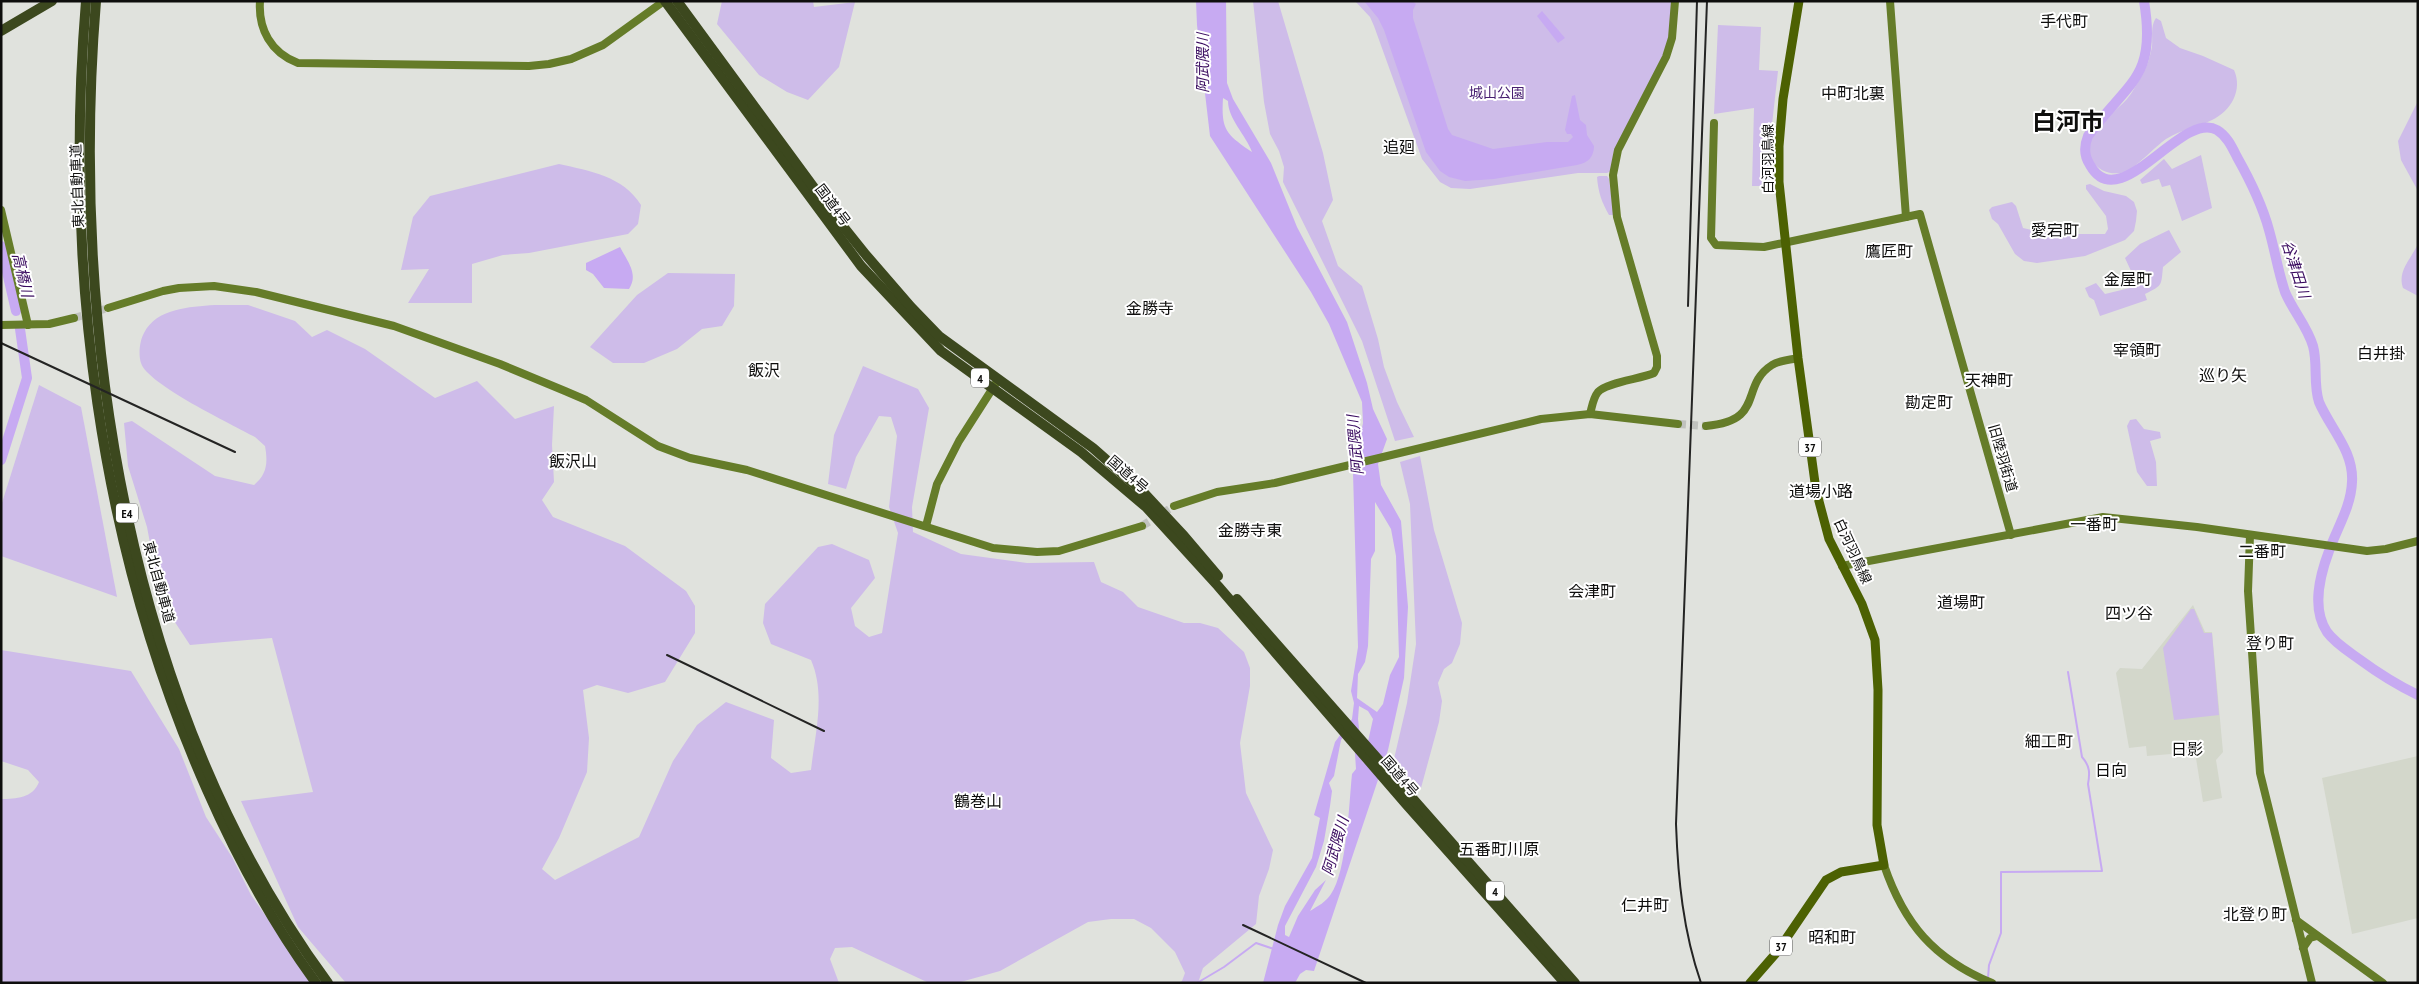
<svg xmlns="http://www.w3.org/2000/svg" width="2419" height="984" font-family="'PT Sans Narrow','Noto Sans JP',sans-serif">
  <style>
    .built { fill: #d3d7cb }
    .green { fill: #cebce9 }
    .water { fill: #c7aaf2; fill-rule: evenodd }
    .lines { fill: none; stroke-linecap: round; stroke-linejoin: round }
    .stream { stroke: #c7aaf2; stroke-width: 2 }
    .river { stroke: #c7aaf2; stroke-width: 10 }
    .secondary-tunnel { stroke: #c0c2be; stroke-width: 8; stroke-dasharray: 8 4; stroke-linecap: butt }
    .secondary { stroke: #657c29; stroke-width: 8 }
    .primary { stroke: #4c6102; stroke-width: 9 }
    .highway { stroke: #3c481e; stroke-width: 10 }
    .rail { stroke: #242423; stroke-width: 2 }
    .labels { text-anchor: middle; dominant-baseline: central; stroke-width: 4; stroke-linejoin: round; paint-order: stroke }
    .shield { fill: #fff; stroke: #565656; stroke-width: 1 }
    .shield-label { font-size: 12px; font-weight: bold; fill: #0e0e0d }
    .park-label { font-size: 14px; fill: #471e70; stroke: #fff }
    .street-label { font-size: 14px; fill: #0e0e0d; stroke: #fff }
    .water-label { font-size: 15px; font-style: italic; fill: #38095e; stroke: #fff }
    .quarter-label { font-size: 16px; fill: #0e0e0d; stroke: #fff }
    .town-label { font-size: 24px; font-weight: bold; fill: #0e0e0d; stroke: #fff }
  </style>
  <rect width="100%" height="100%" fill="#e0e2dd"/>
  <g class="built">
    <path d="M2193 605 2205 632H2212L2223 752 2216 760 2222 798 2203 802 2195 752 2147 756 2146 746 2129 748 2116 673 2120 668 2142 669Z"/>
    <path d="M2418 756V918L2352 934 2322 778Z"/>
  </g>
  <g class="green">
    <path d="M722 1H813L814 7 855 2 839 67 808 100 787 92 759 75 717 24Z"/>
    <path d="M1253 1H1278L1323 153 1333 200 1322 221 1338 266 1362 286 1378 339 1384 367 1397 402 1414 437 1395 441 1362 341 1283 182 1284 167 1279 151 1270 134 1264 102Z"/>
    <path d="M1355 1H1672L1669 36 1664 54 1614 151 1611 171 1607 173H1578L1470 189 1451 188 1440 182 1422 159 1374 26 1370 17Z"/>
    <path d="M2156 18 2161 21 2166 38 2180 48 2203 56 2234 70C2243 90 2231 111 2212 120 2196 128 2182 129 2166 139 2156 146 2133 170 2125 172 2101 179 2081 158 2093 135 2101 121 2117 110 2127 99 2133 92 2137 83 2142 76 2147 67 2150 57 2152 47 2153 38 2150 26 2156 18Z"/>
    <path d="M1718 25 1761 27 1759 70 1778 71 1769 151V186H1752L1754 108 1714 114Z"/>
    <path d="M2418 101V191L2401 160 2398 141Z"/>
    <path d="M2201 155 2212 208 2182 221 2170 185 2162 187 2159 179 2142 184 2140 180 2164 159 2172 169Z"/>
    <path d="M559 164C590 171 623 176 641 205L638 224 628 234 529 253 503 255 472 264V303H408L429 269 401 270 413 217 430 196Z"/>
    <path d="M1599 176H1607L1609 179 1614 215H1609C1602 203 1598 192 1597 177Z"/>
    <path d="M2090 184 2104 191 2126 196 2134 202 2137 211 2136 221 2134 231 2125 240 2085 256 2037 263 2024 261 2015 254 1998 224 1992 219 1989 210 1992 207 2012 202 2016 206 2023 228 2050 234H2105L2108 229 2106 216 2086 189V185Z"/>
    <path d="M2169 230 2181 252 2163 267C2161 286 2163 285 2145 294L2147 300 2100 316 2094 300 2089 297 2085 288 2096 283 2105 294 2138 286 2125 258 2140 244Z"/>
    <path d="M2418 244V296L2403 288C2397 271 2411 259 2418 244Z"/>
    <path d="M668 273 735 274 734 306 722 326 702 329 677 349 644 363H613L590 347 637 295Z"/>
    <path d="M215 305H248L295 321 312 337 327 330 365 349 435 398 477 381 515 419 554 406 552 445 554 482 542 500 553 517 625 546 686 591 695 606V633L665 682 628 693 597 685 583 690 589 738 587 772 559 838 542 869 555 880 639 837 673 761 697 725 726 702 774 720 771 758 791 773 811 770C815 734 826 694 811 660L771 644 763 623 765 604 818 547 832 544 869 560 875 578 851 608 855 626 869 637 882 633 898 533 889 507 897 436 891 417 879 416 856 457 846 489 828 484 834 435 863 366 918 389 929 408 912 507 913 532 961 554 1027 563 1094 562 1101 582 1123 592 1138 607 1184 623H1200L1218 628 1244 652 1250 668V686L1240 743 1246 793 1273 850 1269 869 1259 896 1256 924 1203 968 1198 983H1179L1182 981 1185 973 1175 952 1151 928 1134 919H1111L1088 922 1000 971 957 983H929L852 947 835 948 830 959 839 983H346L298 927 241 801 313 792 272 638 190 645 161 601 147 527 128 466 124 423 132 421 215 476 254 485C267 474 268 463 265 446L255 437C233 425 147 384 141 363 138 354 140 340 144 333 157 308 189 307 215 305Z"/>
    <path d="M39 385 81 407 117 597 1 556V506Z"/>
    <path d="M2136 419 2144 429 2160 432 2161 438 2150 441 2156 462 2157 486H2147L2137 472 2127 426 2130 420Z"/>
    <path d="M1420 456 1434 530 1462 623 1460 644 1452 663 1444 669 1438 683 1442 701 1439 722 1421 788H1417L1394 759 1407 703 1416 644 1410 504 1400 462Z"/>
    <path d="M2191 609H2194L2204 633H2212L2219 715 2174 720 2163 648Z"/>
    <path d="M1 650 131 671 179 749 206 817 232 857 251 895 313 983H1V799C16 799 33 798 39 782L28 770 1 761Z"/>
  </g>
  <g class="water">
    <path d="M1196 1H1226L1227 83 1233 99 1271 163 1297 227 1347 322 1367 383 1373 409 1387 439 1378 464 1381 485 1401 521 1408 607 1404 678 1388 750 1314 971 1306 970 1300 974 1295 983H1263L1278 925 1285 906 1312 858 1320 818 1314 815 1335 742 1352 719 1354 703 1351 691 1358 647 1353 473 1363 423 1362 402 1329 324 1311 292 1210 136 1197 25ZM1223 98 1228 101C1228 119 1246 135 1252 152 1226 134 1221 130 1223 98ZM1375 502 1391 529 1396 556 1399 657 1390 675 1383 704 1377 712 1357 698 1358 674 1365 662 1368 646 1371 559 1375 551ZM1359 706 1368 711 1373 719 1363 764 1358 719ZM1353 724 1356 769 1352 774C1349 803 1347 871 1331 894 1326 902 1318 906 1310 911L1326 880 1315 890 1298 916 1289 937 1285 935V926L1316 867 1324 841 1330 806 1332 791 1329 783 1334 776 1341 740Z"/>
    <path d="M1364 1H1412L1416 4 1413 10V18L1448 129 1452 135 1493 149 1547 142H1568L1573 137 1571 134H1567L1565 130 1572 96 1575 95 1580 120 1586 125 1587 135 1594 146C1594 157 1588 163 1577 165L1494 179 1465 181 1449 177 1440 171 1426 152 1384 30 1378 18Z"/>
    <path d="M1542 11 1565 38 1558 43 1537 16Z"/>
    <path d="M620 247C627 261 639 274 629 289L604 288 593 274 586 270V263Z"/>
  </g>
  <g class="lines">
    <g class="stream">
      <path d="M1988 978 1989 965 2001 933V872L2102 871 2088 784C2090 773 2090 766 2082 757L2068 672"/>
      <path d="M1197 983 1224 967 1256 943 1274 949"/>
    </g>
    <g class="river">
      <path d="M2144 1C2157 79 2128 81 2088 136 2084 146 2084 156 2090 165 2120 218 2181 110 2217 130 2227 136 2232 147 2237 157 2250 180 2262 204 2269 230 2275 251 2278 271 2285 292 2293 311 2307 326 2313 346 2318 364 2313 384 2319 402 2330 428 2354 451 2352 482 2351 507 2337 528 2329 551 2320 575 2311 608 2327 632 2335 643 2348 651 2359 659 2378 673 2397 685 2418 695"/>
      <path d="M1 246 16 311"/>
      <path d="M1 460 27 378 20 329"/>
    </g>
    <g class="secondary-tunnel">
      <path d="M74 318 108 308"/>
      <path d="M1678 424 1706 426"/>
      <path d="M1142 526 1174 506"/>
    </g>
    <g class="secondary">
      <path d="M260 1C258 29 271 53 298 63L529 66 549 64 571 59 603 45 664 1"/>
      <path d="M1890 1 1906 217"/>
      <path d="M1714 123 1711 238 1716 245 1764 247 1920 214 2011 535"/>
      <path d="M1 210 28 325"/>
      <path d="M108 308 163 291 179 288 214 286 256 292 394 326 500 364 565 391 586 400 658 446 690 458 747 470 993 548 1037 552 1059 551 1142 526"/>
      <path d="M1 325 49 324 74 318"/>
      <path d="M1590 414C1592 407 1593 398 1598 392 1607 382 1641 379 1654 373L1657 367V356L1617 217 1613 175 1618 150 1666 57 1672 38 1675 1"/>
      <path d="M1706 426C1766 421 1739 386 1772 365 1779 360 1790 360 1798 358"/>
      <path d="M1174 506 1217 492 1275 483 1541 419 1590 414 1678 424"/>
      <path d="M926 526 937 484 959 441 998 380"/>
      <path d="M2250 535 2248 591 2260 773 2312 983"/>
      <path d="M1842 566 2103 517 2197 527 2367 551 2386 549 2418 541"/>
      <path d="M1884 865C1904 924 1934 959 1992 983"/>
      <path d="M2296 920 2383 983"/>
      <path d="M2303 948 2310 938 2317 936"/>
    </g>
    <path class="primary" d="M1750 983 1777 952 1826 880 1841 872 1884 865 1877 825 1878 690 1875 640 1862 604 1829 539 1816 490 1798 358 1779 182V146L1783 99 1799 1"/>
    <g class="highway">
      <path d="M86 1C64 268 98 544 207 790 237 858 272 923 316 983"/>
      <path d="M96 1C69 330 128 712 328 983"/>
      <path d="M665 1 861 266 941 351 1081 452 1146 507 1218 586 1406 804 1565 983"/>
      <path d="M677 1 834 215 866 255 911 307 939 336 1093 448 1144 493 1184 536 1218 576"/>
      <path d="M1 31 52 1"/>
      <path d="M1237 599 1575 983"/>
    </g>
    <g class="rail">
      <path d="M1688 306 1697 1"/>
      <path d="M1 343 235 452"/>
      <path d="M667 655 824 731"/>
      <path d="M1243 925 1366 983"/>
      <path d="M1701 983C1683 931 1678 879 1676 824L1707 1"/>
    </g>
  </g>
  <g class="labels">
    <g class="shield">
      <rect x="971" y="368.5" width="18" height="19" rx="4"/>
      <rect x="1799" y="437.5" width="22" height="19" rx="4"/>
      <rect x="116" y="503.5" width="22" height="19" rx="4"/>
      <rect x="1486" y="881.5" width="18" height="19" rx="4"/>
      <rect x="1770" y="936.5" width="22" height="19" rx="4"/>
    </g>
    <g class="shield-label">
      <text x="980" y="378">4</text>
      <text x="1810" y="447">37</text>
      <text x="127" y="513">E4</text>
      <text x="1495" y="891">4</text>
      <text x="1781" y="946">37</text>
    </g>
    <g class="park-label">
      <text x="1497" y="93">城山公園</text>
    </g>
    <g class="street-label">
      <text transform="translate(1768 159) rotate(-90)">白河羽鳥線</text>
      <text transform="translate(77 186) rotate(-92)">東北自動車道</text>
      <text transform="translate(833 205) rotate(53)">国道4号</text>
      <text transform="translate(2003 458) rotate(74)">旧陸羽街道</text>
      <text transform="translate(1128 474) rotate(41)">国道4号</text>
      <text transform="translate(1853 551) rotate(65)">白河羽鳥線</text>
      <text transform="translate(159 582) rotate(75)">東北自動車道</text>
      <text transform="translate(1400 776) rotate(49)">国道4号</text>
    </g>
    <g class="water-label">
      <text transform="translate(1202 63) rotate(-90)">阿武隈川</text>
      <text transform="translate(2296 269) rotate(72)">谷津田川</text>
      <text transform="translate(23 275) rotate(77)">高橋川</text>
      <text transform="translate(1355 445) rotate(-95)">阿武隈川</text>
      <text transform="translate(1335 846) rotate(-74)">阿武隈川</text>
    </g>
    <g class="quarter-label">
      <text x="2064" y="21">手代町</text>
      <text x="1853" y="93">中町北裏</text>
      <text x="1399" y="147">追廻</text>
      <text x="2055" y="230">愛宕町</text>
      <text x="1889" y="251">鷹匠町</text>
      <text x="2128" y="279">金屋町</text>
      <text x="1150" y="308">金勝寺</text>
      <text x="2137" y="350">宰領町</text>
      <text x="2381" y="353">白井掛</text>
      <text x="764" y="370">飯沢</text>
      <text x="2223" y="375">巡り矢</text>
      <text x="1989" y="380">天神町</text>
      <text x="1929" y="402">勘定町</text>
      <text x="573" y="461">飯沢山</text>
      <text x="1821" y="491">道場小路</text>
      <text x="2094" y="524">一番町</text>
      <text x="1250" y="530">金勝寺東</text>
      <text x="2262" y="551">二番町</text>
      <text x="1592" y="591">会津町</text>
      <text x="1961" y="602">道場町</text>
      <text x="2129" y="613">四ツ谷</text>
      <text x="2270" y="643">登り町</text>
      <text x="2049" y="741">細工町</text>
      <text x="2187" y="749">日影</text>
      <text x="2111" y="770">日向</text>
      <text x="978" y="801">鶴巻山</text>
      <text x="1499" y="849">五番町川原</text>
      <text x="1645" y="905">仁井町</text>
      <text x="2255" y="914">北登り町</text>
      <text x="1832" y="937">昭和町</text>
    </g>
    <g class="town-label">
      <text x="2068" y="121">白河市</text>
    </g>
  </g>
  <rect width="2419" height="984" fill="none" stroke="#0e0e0d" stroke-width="5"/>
</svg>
